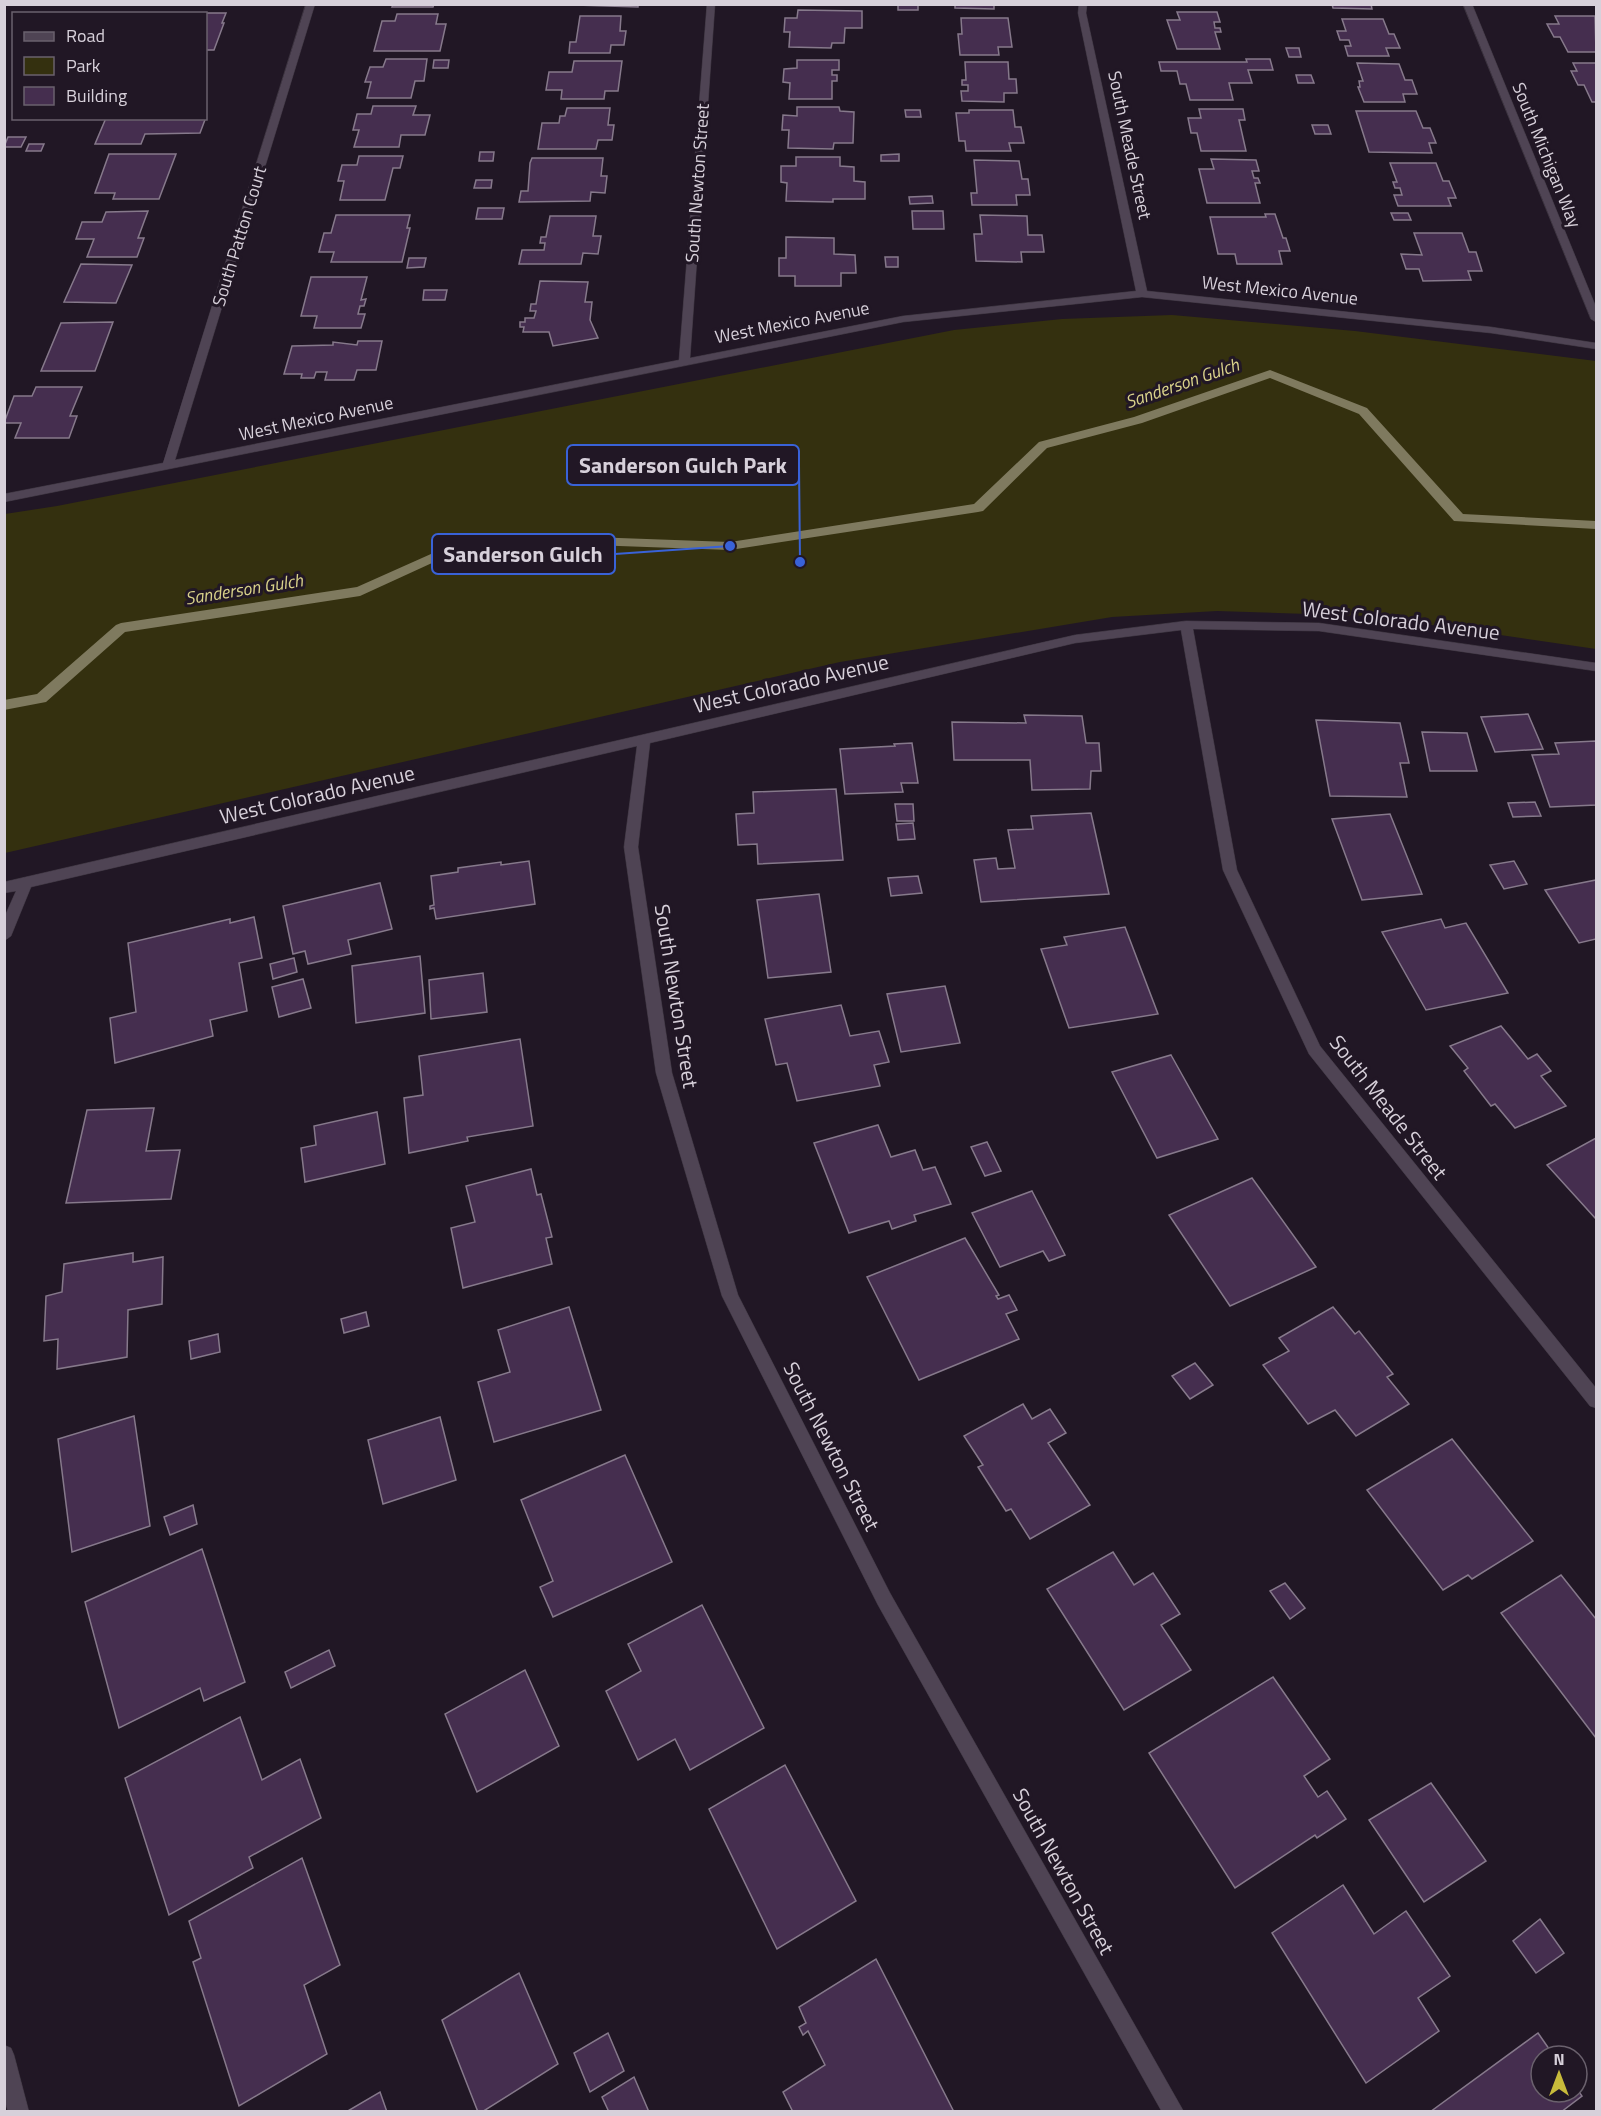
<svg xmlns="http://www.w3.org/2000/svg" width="1601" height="2116" font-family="'Titillium Web',sans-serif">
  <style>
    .green { fill: #34300f }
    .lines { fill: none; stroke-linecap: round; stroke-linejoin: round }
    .stream { fill: #7f7a5f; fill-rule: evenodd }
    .building { fill: #452e4f; stroke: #86798b; stroke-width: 1.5 }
    .minor-casing { stroke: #3c343f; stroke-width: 1 }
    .minor { fill: #4f4454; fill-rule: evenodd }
    .labels { text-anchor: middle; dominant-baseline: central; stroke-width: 6; stroke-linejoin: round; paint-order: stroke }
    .far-street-label { font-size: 18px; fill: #d7d0da; stroke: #211725 }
    .far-water-label { font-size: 18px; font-style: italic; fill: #d9d28a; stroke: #211725 }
    .street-label { font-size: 21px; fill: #d7d0da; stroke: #211725 }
    .leader { fill: none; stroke: #3962d8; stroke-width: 2 }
    .callout-dot { fill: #3962d8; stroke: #211725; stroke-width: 2 }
    .callout { fill: #211725; stroke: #3962d8; stroke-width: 2 }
    .callout-label { font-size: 22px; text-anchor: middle; font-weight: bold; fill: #d7d0da }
  </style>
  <rect width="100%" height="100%" fill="#211725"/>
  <path class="green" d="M1172 315 1355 331 1596 361V649L1370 616 1217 611 1112 617 840 662 5 853V514L57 506 954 330 1062 319Z"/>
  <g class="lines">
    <path class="stream" d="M1270 370 1367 408 1463 514 1596 521V529L1454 521 1359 414 1270 378 1142 423 1047 448 983 511 978 512 730 550 480 541 360 596 125 632 46 702 4 710V700L37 694 116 625 121 623 357 587 478 533 730 542 974 504 1039 442 1134 417Z"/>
  </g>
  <g class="building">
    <path d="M393 4H434L433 7H392Z"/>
    <path d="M544 4H638V7Z"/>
    <rect x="898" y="4" width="20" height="6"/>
    <path d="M955 4H994V9L955 8Z"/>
    <path d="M1332 4H1371L1372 9 1333 8Z"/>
    <path d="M798 10 862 11V28H845L844 43H832L831 48 789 47 790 32H784L785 18H797Z"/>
    <path d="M1177 12H1217L1220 22H1214L1215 28H1220L1221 32H1215L1220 49H1177L1167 20H1180Z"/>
    <path d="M186 13H226L222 23H224L214 50H206V14Z"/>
    <path d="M397 14H438L436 24H446L440 51H374L382 21H395Z"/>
    <path d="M580 16H621L620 31H626L624 45H611L610 53H569L570 42H576Z"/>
    <path d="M1555 16H1595L1596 52H1568L1560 37H1554L1547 24H1559Z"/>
    <path d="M961 18H1008L1012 47H998L999 55H960L958 34H962Z"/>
    <path d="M1342 19H1383L1389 34H1394L1400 48H1386L1389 56H1348L1345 46H1351L1349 40H1340L1337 31H1346Z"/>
    <path d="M1286 48H1299L1301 57H1289Z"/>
    <path d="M386 59H427L424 81H415L411 98H367L371 82H365L370 67H383Z"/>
    <path d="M1246 59H1270L1273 70H1248L1252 83H1229L1233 100H1190L1186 84H1180L1177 71H1161L1159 62H1247Z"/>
    <path d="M434 60H449L448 68H433Z"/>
    <path d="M797 60H839V70H832V75H837V81H832V99H789L790 83 783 82 784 69 797 68Z"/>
    <path d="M574 61H622L618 91H605L604 99H561L562 90H546L549 72H572Z"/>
    <path d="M965 62H1008L1009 79H1016L1017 93H1004V102L962 101 961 91H968V85H962V80H966Z"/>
    <path d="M1357 63 1399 64 1405 80H1412L1417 94H1403L1405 102H1364L1358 87H1360L1359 81H1363Z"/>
    <path d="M1573 63H1596V102H1592L1584 85H1578L1571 71H1577Z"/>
    <path d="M1296 75H1311L1314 83H1298Z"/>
    <path d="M373 106H416L413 115H430L425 135H401L399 147H354L359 130H353L357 114H371Z"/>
    <path d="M797 107H839L840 111 854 112 853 143H834L833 149 788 148 789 130H782L783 115 797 116Z"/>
    <path d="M567 108H610L608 125H614L612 140H598L596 149H538L542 123H559L560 116H565Z"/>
    <path d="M1199 109H1243L1245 120H1239L1246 151H1201L1197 133H1191L1188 118H1201Z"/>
    <path d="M905 110H920L921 117H906Z"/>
    <path d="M969 110H1013L1015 127H1021L1024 143H1009L1011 151H966L965 141H959L956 113H969Z"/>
    <path d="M1356 111H1416L1423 128H1430L1436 143H1429L1432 153 1369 152Z"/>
    <path d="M206 117 200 133 145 134 141 144H95L106 118Z"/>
    <path d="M1312 125H1328L1331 134H1315Z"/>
    <path d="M8 137H26L21 147H4Z"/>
    <path d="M29 144H44L41 151H26Z"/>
    <path d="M480 152H494L493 161H479Z"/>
    <path d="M109 154H176L159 199H113L115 193H95Z"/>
    <path d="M899 154V161H881V155Z"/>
    <path d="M359 156H403L400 168H393L385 200H340L344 181H338L342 165H357Z"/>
    <path d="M796 157H840V166L854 167V181L865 182V199H833V202L786 201 787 183 781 182V166H796Z"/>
    <path d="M532 158H603L601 176H607L605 193 591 192 590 201 519 202 521 191H528L530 163Z"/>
    <path d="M1211 159 1256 160 1259 171H1252L1254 178H1258L1260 183H1255L1260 203H1207L1199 169H1214Z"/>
    <path d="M974 160 1019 161 1022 179H1028L1030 195H1016L1017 205H972L971 193H977Z"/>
    <path d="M1390 163H1436L1443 181H1449L1456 198H1448L1451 206H1398L1394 195H1402L1400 188H1395L1393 182H1397Z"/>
    <path d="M476 180H492L491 188H474Z"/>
    <path d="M932 196 933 203 910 204 909 197Z"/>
    <path d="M478 208H504L502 219H476Z"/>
    <path d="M148 211 138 238H144L137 257H87L94 239H76L82 222H102L106 212Z"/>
    <path d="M912 211H943L944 229H913Z"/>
    <path d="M1391 213H1408L1411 220H1394Z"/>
    <path d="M1265 214H1275L1283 238H1286L1290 251H1279L1282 264H1237L1235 254H1218L1210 217H1266Z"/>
    <path d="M336 215H410L407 228H410L402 262H331L334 252H319L324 233H331Z"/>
    <path d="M980 215 1027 216 1028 235H1042L1044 252H1021L1022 262 976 261 974 234H982Z"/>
    <path d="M550 216H596L593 236H601L598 254 583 253 581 264H519L522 250H544L545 243H540L541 237H546Z"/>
    <path d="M1414 233H1462L1469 252H1476L1482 271H1468L1471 280 1423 281 1419 269H1406L1401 254 1422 255Z"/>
    <path d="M786 237 834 238V254L855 255 856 273H841V286H795V276H779V258H786Z"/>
    <path d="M885 257H898V267H886Z"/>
    <path d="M409 258H426L424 267 407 268Z"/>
    <path d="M81 264 132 265 116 303 64 302Z"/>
    <path d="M311 277H367L361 300 366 299 364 306H360L358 314H365L361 328H314L317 316H301Z"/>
    <path d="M540 281 588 282 585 302H592L590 320 598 338 553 346 549 332H523L524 327H520V322H525V318H534L536 311H530L531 304H536Z"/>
    <path d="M424 290H447L445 300H423Z"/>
    <path d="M113 322 95 371H41L61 323Z"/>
    <path d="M358 341H382L376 370H357L354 380H325L327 372H316L314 378H301L302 374H284L292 346 333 345V342L357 345Z"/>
    <path d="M36 387H82L70 416H77L69 438H15L21 423H4L14 396H32Z"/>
    <path d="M1528 714 1543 749 1495 752 1481 717Z"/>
    <path d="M1024 715 1082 716 1086 743H1099L1101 771H1091L1090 789 1032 790 1030 760H954L952 722 1026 723Z"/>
    <path d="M1316 720 1400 723 1409 763H1400L1407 797 1330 796Z"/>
    <path d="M1422 732 1467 733 1477 771H1430Z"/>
    <path d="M1596 741V805L1550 807 1532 755 1559 754 1555 743Z"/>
    <path d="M912 743 918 783H901L903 792 845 794 840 749 895 746 894 744Z"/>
    <path d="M836 789 843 860 758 864 757 844 738 845 736 814 754 813 753 792Z"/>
    <path d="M1535 802 1541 816 1513 817 1508 803Z"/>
    <path d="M895 804H913L914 821H897Z"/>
    <path d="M1091 813 1109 894 981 902 974 860 996 858 998 869 1015 868 1008 830 1033 829 1031 816Z"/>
    <path d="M1390 814 1422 894 1362 900 1332 819Z"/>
    <path d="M913 823 915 839 898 840 896 824Z"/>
    <path d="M529 861 535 904 436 919 434 908 430 909V906L434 905 431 876 458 872V868L501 862V865Z"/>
    <path d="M1514 861 1527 884 1504 889 1490 865Z"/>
    <path d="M918 876 922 893 891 896 888 878Z"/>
    <path d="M1596 880V939L1579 943 1545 890Z"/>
    <path d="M380 883 392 929 348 940 351 954 308 964 305 951 293 954 283 906Z"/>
    <path d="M819 894 831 972 768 978 757 900Z"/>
    <path d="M254 917 262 958 239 963 247 1011 210 1020 213 1036 115 1063 110 1018 136 1012 128 943 230 919V923Z"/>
    <path d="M1441 919 1445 928 1466 923 1508 993 1426 1010 1382 932Z"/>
    <path d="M1125 927 1158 1014 1069 1028 1041 949 1067 945 1064 937Z"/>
    <path d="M420 956 425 1013 356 1023 352 966Z"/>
    <path d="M294 958 297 972 273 979 270 964Z"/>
    <path d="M483 973 487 1012 431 1019 429 980Z"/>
    <path d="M303 979 311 1008 279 1017 272 987Z"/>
    <path d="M945 986 960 1043 901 1052 887 994Z"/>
    <path d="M841 1005 850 1036 879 1031 889 1062 874 1065 880 1086 797 1101 787 1063 776 1065 765 1019Z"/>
    <path d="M1501 1026 1528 1059 1537 1054 1551 1071 1541 1076 1566 1106 1515 1128 1495 1104 1491 1106 1464 1071 1468 1068 1450 1046Z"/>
    <path d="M520 1039 533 1126 467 1137 468 1141 409 1153 404 1098 423 1095 419 1056Z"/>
    <path d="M1171 1055 1218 1139 1157 1158 1112 1072Z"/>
    <path d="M152 1108H154L146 1151 180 1150 171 1199 66 1203 87 1110Z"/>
    <path d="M377 1112 385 1164 305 1182 301 1148 316 1145 314 1126Z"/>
    <path d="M878 1125 891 1157 915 1150 923 1170 935 1167 951 1204 914 1215 916 1221 892 1229 889 1221 849 1233 814 1143Z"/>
    <path d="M1596 1138V1219L1547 1165Z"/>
    <path d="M987 1142 1001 1171 985 1176 971 1147Z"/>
    <path d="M531 1169 537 1195 541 1194 552 1237 546 1238 552 1264 463 1288 451 1228 475 1222 466 1186Z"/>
    <path d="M1252 1178 1316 1267 1230 1306 1169 1215Z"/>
    <path d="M1032 1191 1065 1255 1049 1261 1043 1251 1000 1267 972 1213Z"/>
    <path d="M965 1238 999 1295 996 1296 998 1299 1009 1295 1017 1310 1006 1314 1019 1339 919 1380 867 1277Z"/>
    <path d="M133 1253V1262L163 1257 162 1304 128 1310 127 1357 57 1369 58 1339 44 1341 46 1296 62 1292 64 1264Z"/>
    <path d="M569 1307 601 1410 494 1442 478 1382 510 1372 498 1330Z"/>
    <path d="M1333 1307 1355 1334 1359 1331 1393 1374 1387 1377 1409 1404 1356 1436 1335 1410 1308 1424 1263 1365 1289 1351 1279 1338Z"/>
    <path d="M366 1312 369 1326 344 1333 341 1319Z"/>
    <path d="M218 1334 220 1352 191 1359 189 1341Z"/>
    <path d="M1195 1363 1213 1385 1190 1399 1172 1376Z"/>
    <path d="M1023 1404 1032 1419 1050 1409 1066 1433 1048 1443 1090 1505 1030 1539 1013 1512 1011 1509 1006 1511 978 1467 983 1465 964 1436Z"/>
    <path d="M134 1416 150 1526 72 1552 58 1439Z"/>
    <path d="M440 1417 456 1480 383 1504 368 1440Z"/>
    <path d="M1452 1439 1533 1541 1472 1579 1468 1575 1443 1590 1367 1490Z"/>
    <path d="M625 1455 672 1562 553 1617 540 1587 553 1581 521 1500Z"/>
    <path d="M193 1505 197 1524 170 1535 164 1517Z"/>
    <path d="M202 1549 245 1682 204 1701 200 1688 119 1728 85 1602Z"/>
    <path d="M1113 1552 1134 1585 1153 1573 1180 1614 1161 1625 1191 1670 1124 1710 1047 1589Z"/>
    <path d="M1561 1575 1596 1619V1738L1501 1613Z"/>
    <path d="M1285 1583 1305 1608 1290 1619 1270 1591Z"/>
    <path d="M702 1605 764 1728 690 1770 675 1739 638 1760 606 1691 641 1671 628 1644Z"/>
    <path d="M329 1650 335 1666 291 1688 285 1672Z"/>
    <path d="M525 1670 559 1746 477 1792 445 1714Z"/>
    <path d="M1273 1677 1330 1759 1304 1776 1318 1797 1327 1791 1346 1819 1317 1838 1315 1835 1235 1888 1149 1753Z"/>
    <path d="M240 1717 262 1780 300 1759 321 1818 249 1857 253 1868 169 1915 125 1778Z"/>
    <path d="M785 1765 856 1901 777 1949 709 1809Z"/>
    <path d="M1431 1783 1486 1861 1424 1902 1369 1820Z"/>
    <path d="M302 1858 340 1965 304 1985 327 2054 239 2106 193 1962 201 1958 189 1921Z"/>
    <path d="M1343 1885 1374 1934 1406 1911 1450 1976 1418 1998 1439 2031 1366 2083 1272 1933Z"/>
    <path d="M1540 1919 1564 1953 1536 1973 1513 1941Z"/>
    <path d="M876 1959 954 2112H793L783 2092 825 2065 808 2031 803 2035 799 2027 806 2023 799 2007Z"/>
    <path d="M519 1973 558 2064 482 2112H478L442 2020Z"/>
    <path d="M608 2033 624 2071 590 2092 574 2053Z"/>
    <path d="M1538 2033 1554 2056H1541V2092H1577V2089L1582 2096 1561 2112H1430Z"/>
    <path d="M634 2077 649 2112H609L602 2097Z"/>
    <path d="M380 2092 387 2112H346Z"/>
  </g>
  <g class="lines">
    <g class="minor-casing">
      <g id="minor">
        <path d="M306 4H315L175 460 679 360 707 4H715L690 358 903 316 1136 291 1078 13 1079 4H1087L1086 13 1147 291 1491 327 1596 343V349L1491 333 1142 297 903 322 4 502V494L163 463Z"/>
        <path d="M1463 4H1472L1596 307V322L1591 319Z"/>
        <path d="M1186 621 1319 623 1596 663V671L1319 631 1193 629 1237 870 1320 1046 1596 1388V1408L1590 1406 1309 1054 1223 870 1181 630 1075 643 650 743 638 847 672 1073 738 1295 890 1593 1184 2112H1162L878 1605 722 1296 656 1073 624 847 637 746 31 887 11 936 4 941V918L16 891 4 893V882L1075 635Z"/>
        <path d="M4 2045 11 2048 14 2055 29 2112H8L4 2097Z"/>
      </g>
    </g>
    <use href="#minor" class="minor"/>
  </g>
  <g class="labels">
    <g class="far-street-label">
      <text transform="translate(1130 145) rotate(78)">South Meade Street</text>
      <text transform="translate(1547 155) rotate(68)">South Michigan Way</text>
      <text transform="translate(697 183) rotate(-86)">South Newton Street</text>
      <text transform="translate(239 236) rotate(-73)">South Patton Court</text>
      <text transform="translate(1280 290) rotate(6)">West Mexico Avenue</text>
      <text transform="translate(792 322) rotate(-11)">West Mexico Avenue</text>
      <text transform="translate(316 418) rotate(-12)">West Mexico Avenue</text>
    </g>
    <g class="far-water-label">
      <text transform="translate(1182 383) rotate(-19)">Sanderson Gulch</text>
      <text transform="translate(244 589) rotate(-9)">Sanderson Gulch</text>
    </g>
    <g class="street-label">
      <text transform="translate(1401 620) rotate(7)">West Colorado Avenue</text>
      <text transform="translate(791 683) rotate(-13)">West Colorado Avenue</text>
      <text transform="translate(317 794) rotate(-13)">West Colorado Avenue</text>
      <text transform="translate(677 996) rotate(81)">South Newton Street</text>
      <text transform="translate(1389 1107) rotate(52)">South Meade Street</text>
      <text transform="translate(832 1446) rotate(63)">South Newton Street</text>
      <text transform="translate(1064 1871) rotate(61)">South Newton Street</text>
    </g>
  </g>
  <path class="leader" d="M800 562L799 465M730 546L615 554"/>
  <g class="callout-dot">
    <circle cx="800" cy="562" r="6"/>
    <circle cx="730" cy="546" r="6"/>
  </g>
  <g class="callout">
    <rect x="567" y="445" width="232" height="40" rx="6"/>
    <rect x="432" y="534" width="183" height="40" rx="6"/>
  </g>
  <g class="callout-label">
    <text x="683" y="473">Sanderson Gulch Park</text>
    <text x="523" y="562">Sanderson Gulch</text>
  </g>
  <rect width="1601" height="2116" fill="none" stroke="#d7d0da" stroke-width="12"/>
  <rect x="12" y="12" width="195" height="108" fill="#211725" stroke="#6a616d" stroke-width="1.5"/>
  <rect x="24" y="32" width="30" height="9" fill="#4f4454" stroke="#6a616d" stroke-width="1.5"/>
  <text x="66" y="42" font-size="18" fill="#d7d0da">Road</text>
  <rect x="24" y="57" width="30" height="18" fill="#34300f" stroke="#6a616d" stroke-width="1.5"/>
  <text x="66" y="72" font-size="18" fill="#d7d0da">Park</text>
  <rect x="24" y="87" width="30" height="18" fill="#452e4f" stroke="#6a616d" stroke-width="1.5"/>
  <text x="66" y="102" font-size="18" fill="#d7d0da">Building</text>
  <g transform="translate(1559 2074)"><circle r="28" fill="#211725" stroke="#6a616d" stroke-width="1.5"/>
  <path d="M0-4.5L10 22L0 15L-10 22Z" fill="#c8bb3b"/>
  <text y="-9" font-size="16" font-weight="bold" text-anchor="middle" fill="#d7d0da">N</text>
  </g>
</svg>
